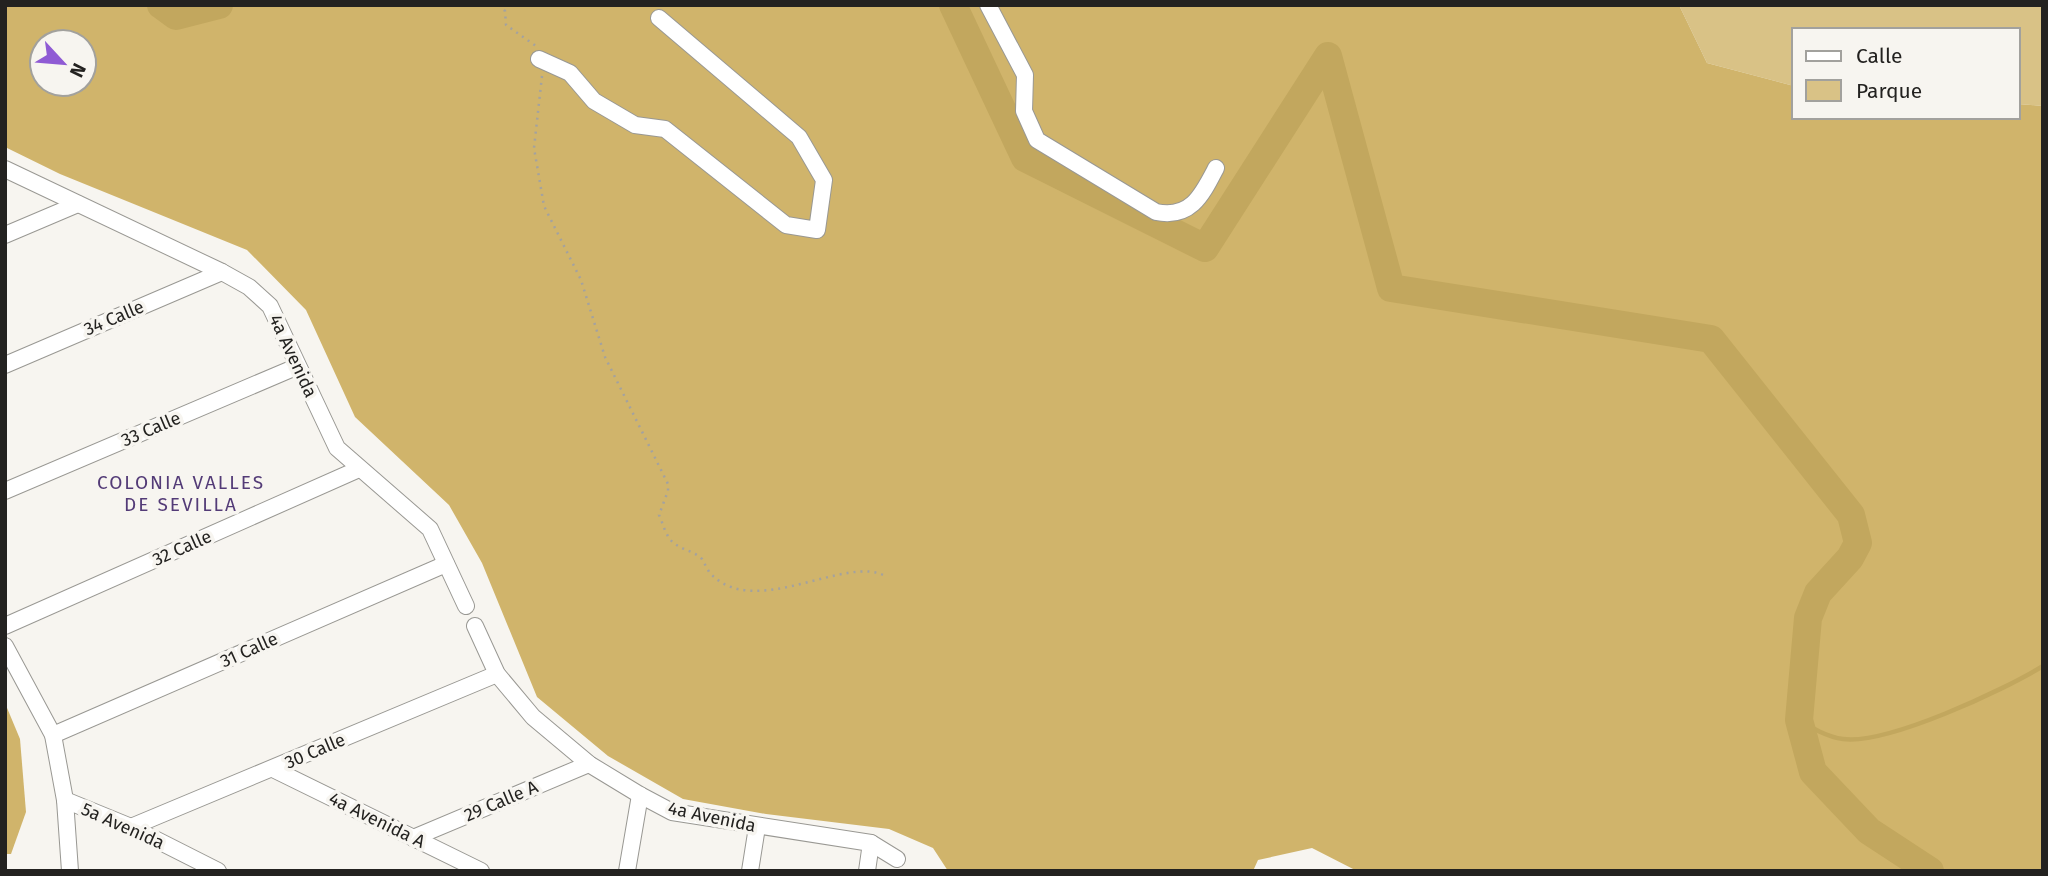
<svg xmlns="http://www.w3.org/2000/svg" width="2048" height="876" font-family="'Fira Sans',sans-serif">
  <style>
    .green { fill: #d9c286 }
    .forest { fill: #d0b46b; fill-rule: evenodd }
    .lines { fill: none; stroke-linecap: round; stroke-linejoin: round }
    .stream { stroke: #c2a75e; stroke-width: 4.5 }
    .river { stroke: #c2a75e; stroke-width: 28 }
    .minor-casing { stroke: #999893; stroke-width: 18 }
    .path { stroke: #a4a29f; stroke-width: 2.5; stroke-dasharray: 2 5; stroke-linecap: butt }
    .minor { stroke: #fff; stroke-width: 16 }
    .labels { text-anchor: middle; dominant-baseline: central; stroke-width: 7; stroke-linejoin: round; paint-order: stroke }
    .street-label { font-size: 18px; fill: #232220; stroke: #f7f5f0 }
    .neighbourhood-label { font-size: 19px; letter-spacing: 2px; fill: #533b77; stroke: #f7f5f0 }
  </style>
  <rect width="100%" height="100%" fill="#f7f5f0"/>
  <path class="green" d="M1679 5H2043V106L2018 104V30H1794V86L1707 63Z"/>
  <g class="forest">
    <path d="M5 5H1679L1707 63 1794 86V117H2018V104L2043 106V871H1357L1312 848 1258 860 1253 871H948L933 848 889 829 766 814 683 799 608 756 537 697 482 563 449 505 355 417 306 310 247 250 60 174 5 147ZM42 42H84V84H42Z"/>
    <path d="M5 703 20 739 26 812 11 854H5Z"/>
  </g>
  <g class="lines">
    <path class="stream" d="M1799 720C1812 728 1827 737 1843 739 1887 745 2004 690 2043 666"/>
    <g class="river">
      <path d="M161 5 176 16 219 5"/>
      <path d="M953 5 1025 158 1205 248 1328 56 1391 288 1711 339 1851 515 1858 543 1850 558 1818 593 1808 618 1799 720 1813 772 1869 831 1930 871"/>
    </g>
    <g class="minor-casing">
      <g id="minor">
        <path d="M988 5 1025 75 1024 111 1037 140 1156 212C1191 219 1202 195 1216 168"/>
        <path d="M539 59 570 73 594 101 635 125 665 129 786 225 817 230 824 180 799 137 659 18"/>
        <path d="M5 169 222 272 249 287 270 306 337 448 430 529 466 606"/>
        <path d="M5 235 78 204"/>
        <path d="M5 365 222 272"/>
        <path d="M5 491 296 367"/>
        <path d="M5 626 359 469"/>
        <path d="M475 626 497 674 533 717 589 764 640 795 672 812 871 843 897 859"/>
        <path d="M5 646 53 735 65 800 70 871"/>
        <path d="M53 735 446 564"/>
        <path d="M273 769 481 871"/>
        <path d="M65 800 131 827 218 871"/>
        <path d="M131 827 497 674"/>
        <path d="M413 838 589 764"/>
        <path d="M627 871 640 795"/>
        <path d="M750 871 757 827"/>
        <path d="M867 871 871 843"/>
      </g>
    </g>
    <g class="path">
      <path d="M499 5 505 11 506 25 536 46"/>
      <path d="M542 76 534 148 544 206 581 280 605 357 668 484V491L659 515C663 523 666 538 674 543 682 550 694 551 702 559 705 564 707 569 710 573 755 622 848 552 887 577"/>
    </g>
    <use href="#minor" class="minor"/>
  </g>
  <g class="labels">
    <g class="street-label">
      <text transform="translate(114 318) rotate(-23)">34 Calle</text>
      <text transform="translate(293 356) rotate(65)">4a Avenida</text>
      <text transform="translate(151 429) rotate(-23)">33 Calle</text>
      <text transform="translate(182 548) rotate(-24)">32 Calle</text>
      <text transform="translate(249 650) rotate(-24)">31 Calle</text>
      <text transform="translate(315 751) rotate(-23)">30 Calle</text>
      <text transform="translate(501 801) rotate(-23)">29 Calle A</text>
      <text transform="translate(712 817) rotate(12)">4a Avenida</text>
      <text transform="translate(377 820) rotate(26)">4a Avenida A</text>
      <text transform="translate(123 826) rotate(24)">5a Avenida</text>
    </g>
    <g class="neighbourhood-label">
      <text x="181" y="482">COLONIA VALLES<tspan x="181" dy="22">DE SEVILLA</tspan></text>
    </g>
  </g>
  <rect width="2048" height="876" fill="none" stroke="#232220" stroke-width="14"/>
  <rect x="1792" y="28" width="228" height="91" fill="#f7f5f0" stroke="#a2a19d" stroke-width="2"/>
  <rect x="1806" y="51" width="35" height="10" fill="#ffffff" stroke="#a2a19d" stroke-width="2"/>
  <text x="1856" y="63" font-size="21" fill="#232220">Calle</text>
  <rect x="1806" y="80" width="35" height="21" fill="#d9c286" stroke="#a2a19d" stroke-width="2"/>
  <text x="1856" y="98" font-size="21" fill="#232220">Parque</text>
  <g transform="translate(63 63) rotate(116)"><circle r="33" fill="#f7f5f0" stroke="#a2a19d" stroke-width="2"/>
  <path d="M0-5L12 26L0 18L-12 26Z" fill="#8f5bd4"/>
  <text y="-10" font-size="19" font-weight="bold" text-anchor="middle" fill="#232220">N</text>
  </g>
</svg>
